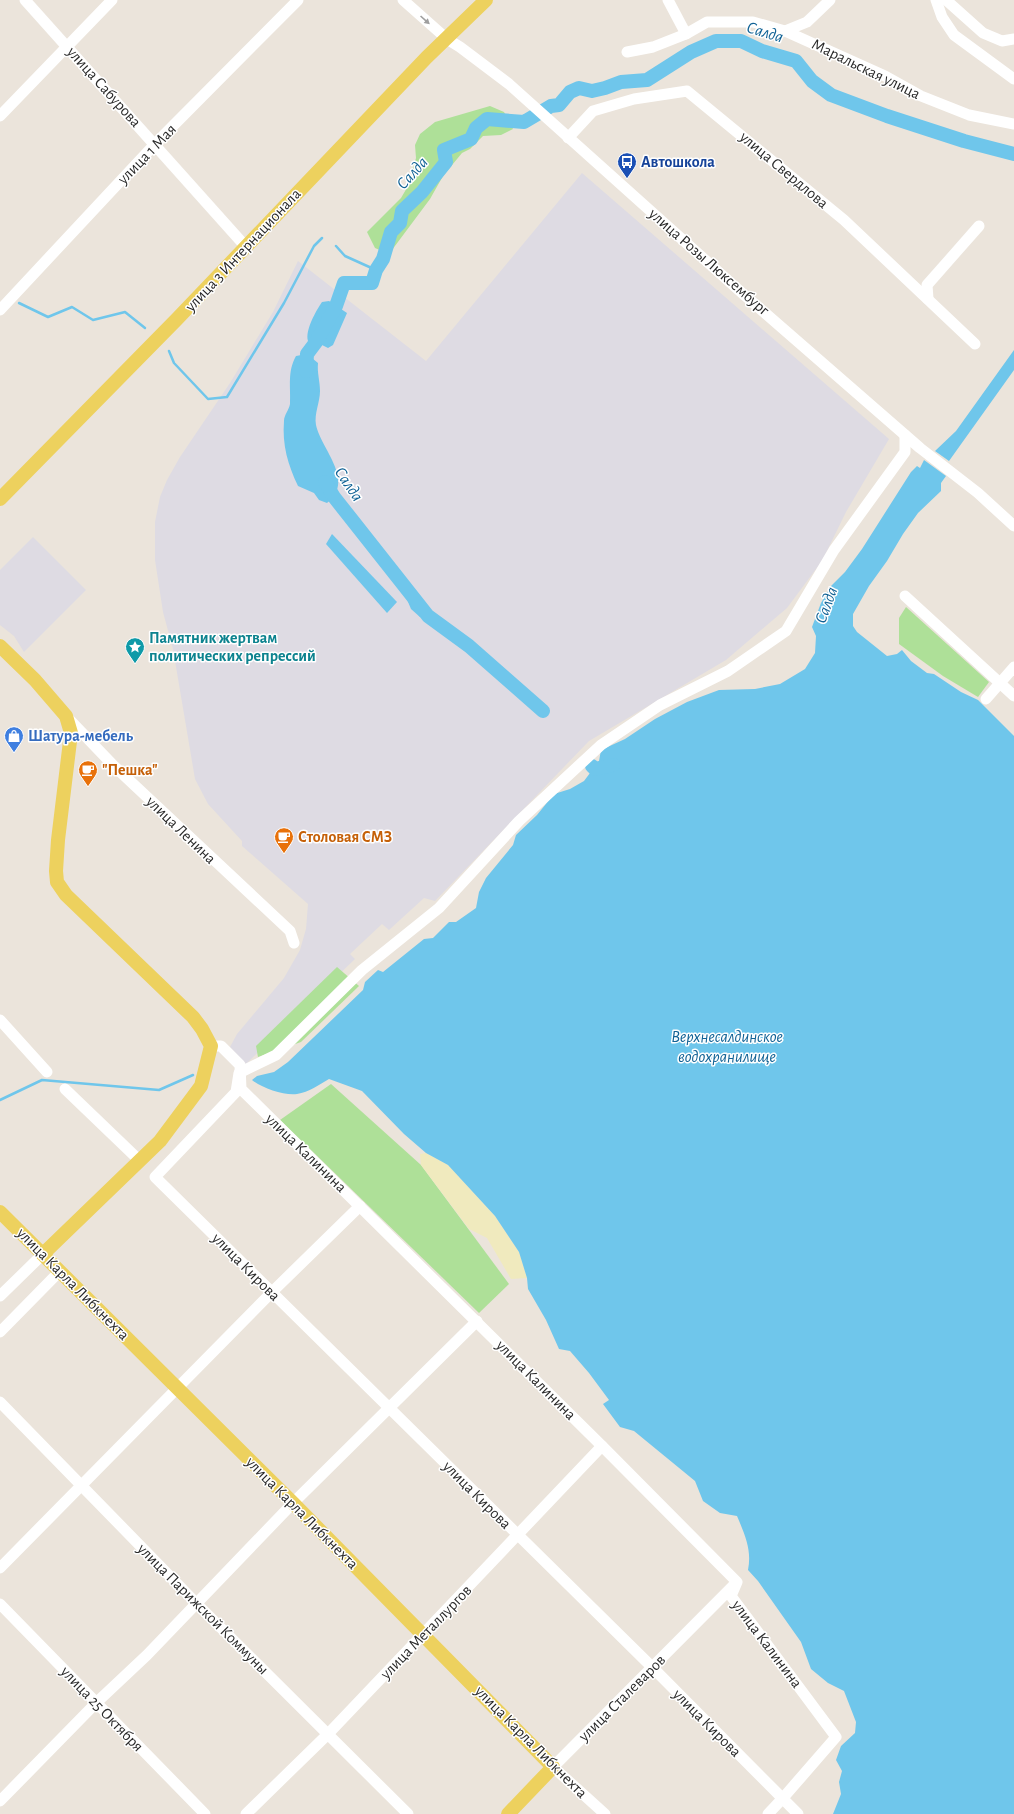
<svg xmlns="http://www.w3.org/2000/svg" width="1014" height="1814" font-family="'Alegreya Sans',sans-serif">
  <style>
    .industrial { fill: #dedbe3 }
    .green { fill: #aee098 }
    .sand { fill: #f0eabe }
    .water { fill: #6fc6eb }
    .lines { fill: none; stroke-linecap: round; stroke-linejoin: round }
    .stream { stroke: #6fc6eb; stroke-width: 2.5 }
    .river { stroke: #6fc6eb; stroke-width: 14 }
    .minor { stroke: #fff; stroke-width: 11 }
    .major { stroke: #edd15e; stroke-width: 14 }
    .oneway { fill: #9f9f9f }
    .labels { text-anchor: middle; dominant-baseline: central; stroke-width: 3; stroke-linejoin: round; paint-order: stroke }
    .street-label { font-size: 16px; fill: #292929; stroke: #fff }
    .transit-label { font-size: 16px; font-weight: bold; fill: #164399; stroke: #fff; text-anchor: start }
    .culture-label { font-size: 16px; font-weight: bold; fill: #0d838f; stroke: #fff; text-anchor: start }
    .shop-label { font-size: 16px; font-weight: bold; fill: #366cbe; stroke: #fff; text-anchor: start }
    .food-label { font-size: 16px; font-weight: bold; fill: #c56008; stroke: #fff; text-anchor: start }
    .water-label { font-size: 17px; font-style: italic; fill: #106295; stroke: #fff }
  </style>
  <rect width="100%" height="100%" fill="#ebe4db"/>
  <g class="industrial">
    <path d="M582 173 889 439 846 512 822 561 787 608 726 660 589 741 435 901 424 898 389 930 382 924 350 954 355 959 246 1064 230 1047 237 1034 284 978 300 950 306 929 308 904 242 846V841L208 804 195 779 173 649 163 612 155 560V522L160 497 167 480 180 457 230 383 273 312 298 261 426 361Z"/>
    <path d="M33 537 86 590 24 652 14 636 0 625V570Z"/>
  </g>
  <g class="green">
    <path d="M490 106 504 112 513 129 501 135 483 136 470 149 462 153 443 176 430 199 389 254 375 248 367 232 401 198 408 186 416 158 415 145 420 134 435 122Z"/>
    <path d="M906 607 989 682 978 697 943 676 899 644V618Z"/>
    <path d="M337 967 359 986 301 1042 258 1057 256 1046Z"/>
    <path d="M331 1084 421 1165 509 1284 479 1313 280 1120Z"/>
  </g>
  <path class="sand" d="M426 1153 448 1165 495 1216 519 1252 527 1278 511 1279 487 1238 469 1229 421 1165 420 1154Z"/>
  <g class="water">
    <path d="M329 301 347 313 333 345 328 348 316 342 308 341C305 330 316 311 322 302Z"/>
    <path d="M1014 350V370L949 461 935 451 956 431Z"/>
    <path d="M307 354 318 363C317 373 320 381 320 391 320 402 314 414 316 425 321 449 356 481 327 503L319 500 314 493 298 486C288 465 282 445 284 421 284 415 289 410 290 404 291 387 287 372 296 356Z"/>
    <path d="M924 460 946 476 941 483V491L918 513 903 534 887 561 869 586 853 614V626L857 632 887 656 897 654 902 650 911 661 927 673 934 674 961 692 978 700 1014 736V1814H833L841 1794 839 1782 842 1771 836 1760 841 1746 855 1733 856 1722 844 1691 828 1683 811 1669 801 1642 758 1581 748 1570C752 1550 745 1535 737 1516L720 1513 703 1501 695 1481 634 1431 620 1427 603 1404 609 1400 589 1373 570 1351 559 1349 546 1320 528 1289 527 1278 519 1252 495 1216 448 1165 426 1153 404 1134 362 1091 329 1079C319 1085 309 1092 297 1094 285 1096 262 1088 252 1080L257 1076 274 1072 288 1062 363 990 365 982 378 970 383 972 424 939 433 938 449 922H456L476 908 479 892 486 878 513 845 516 835 537 815 554 794 570 789 584 781 599 761 601 750 625 739 655 719 687 702 719 690 755 689 780 684 805 669 815 653 816 636 812 627 821 603 831 586 845 572 862 549 911 472 917 466 920 468Z"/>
    <path d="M332 534 397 602 387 613 326 544Z"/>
    <path d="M398 578 406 582 427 607 429 612 428 616 420 617 411 609Z"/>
  </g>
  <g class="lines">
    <g class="stream">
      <path d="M336 246 345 256 376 270"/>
      <path d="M19 303 48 317 72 307 93 320 125 312 145 328"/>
      <path d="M169 351 174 363 208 399 227 397 284 303 314 246 322 238"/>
      <path d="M0 1100 42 1080 159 1090 193 1075"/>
    </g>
    <g class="river">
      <path d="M306 371 307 354 316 342 336 306 344 283H372L376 270 383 259 391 232 400 223 402 211 422 192 446 162 444 150 471 139 476 128 487 119 524 122 551 106 559 105 570 92 579 88 592 91 605 88 621 82 647 80 691 52 716 41H741L762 51 796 61 812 81 831 95 887 116 964 141 1014 154"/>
      <path d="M325 482 334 497 428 616 469 646 543 711"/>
      <path d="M592 766 595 769 613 765"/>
    </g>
    <g class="minor">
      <path d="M25 0 246 247"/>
      <path d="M403 0 447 39 460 47 509 84 742 293 920 448 978 493 1014 526"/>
      <path d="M668 0 686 34"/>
      <path d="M936 0 942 17 954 35 1014 79"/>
      <path d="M946 0 983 33 1002 41 1014 39"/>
      <path d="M785 31 807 22 830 0"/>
      <path d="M627 52 653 47 686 34 707 22H753L785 31 885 76 921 96 969 115 1014 124"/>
      <path d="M0 116 112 0"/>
      <path d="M568 138 593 111 634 99 687 91 844 220 975 344"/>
      <path d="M928 299 927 285 979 226"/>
      <path d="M0 310 155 144 298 0"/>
      <path d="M905 596 1014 696"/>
      <path d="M986 699 1014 667"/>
      <path d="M66 716 114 766 290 931 294 943"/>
      <path d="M0 1020 47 1072"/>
      <path d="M211 1046H221L240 1065 241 1089 602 1446 737 1582 731 1596 836 1737 783 1798 768 1814"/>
      <path d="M65 1089 140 1161"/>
      <path d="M0 1296 43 1254"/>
      <path d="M0 1332 60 1271"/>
      <path d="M0 1402 196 1603 408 1814"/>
      <path d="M0 1568 271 1293 360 1206"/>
      <path d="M0 1604 205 1814"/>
      <path d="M0 1801 96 1703 147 1655 293 1503 477 1321"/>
      <path d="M246 1814 328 1734 602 1446"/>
      <path d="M605 1814 553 1767 734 1585"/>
      <path d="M798 1814 653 1668 155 1177 236 1092 239 1073 276 1055 362 970 439 908 519 821 601 745 660 705 728 671 786 631 834 550 905 452V435"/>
    </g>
    <g class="major">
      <path d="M0 499 177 319 427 57 486 0"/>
      <path d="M0 646 35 680 66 716 71 733 58 840 56 871 57 882 66 895 193 1017 202 1029 211 1046 201 1086 160 1141 43 1254"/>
      <path d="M0 1212 293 1503 553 1767 508 1814"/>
    </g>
  </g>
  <defs><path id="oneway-solid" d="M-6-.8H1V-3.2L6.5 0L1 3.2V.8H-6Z"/></defs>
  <use class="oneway" href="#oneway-solid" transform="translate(425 20) rotate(42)"/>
  <defs>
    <g id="bus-pin" transform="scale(1)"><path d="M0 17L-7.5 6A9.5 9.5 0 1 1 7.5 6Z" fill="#1a4fb4" stroke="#fff"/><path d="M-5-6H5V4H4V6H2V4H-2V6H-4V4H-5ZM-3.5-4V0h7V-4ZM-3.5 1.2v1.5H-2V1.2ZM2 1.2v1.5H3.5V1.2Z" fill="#fff"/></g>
    <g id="sight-pin" transform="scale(1)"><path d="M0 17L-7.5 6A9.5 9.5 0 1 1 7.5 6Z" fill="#0f9aa8" stroke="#fff"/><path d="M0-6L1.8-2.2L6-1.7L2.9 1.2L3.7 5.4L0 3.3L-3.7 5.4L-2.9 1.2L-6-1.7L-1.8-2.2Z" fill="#fff"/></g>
    <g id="shop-pin" transform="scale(1)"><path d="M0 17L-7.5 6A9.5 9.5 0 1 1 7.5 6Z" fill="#3f7fe0" stroke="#fff"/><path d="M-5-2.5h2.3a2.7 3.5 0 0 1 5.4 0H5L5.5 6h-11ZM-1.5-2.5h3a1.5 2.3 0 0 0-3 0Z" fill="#fff"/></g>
    <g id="cafe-pin" transform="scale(1)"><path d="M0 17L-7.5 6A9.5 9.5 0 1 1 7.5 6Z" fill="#e8710a" stroke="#fff"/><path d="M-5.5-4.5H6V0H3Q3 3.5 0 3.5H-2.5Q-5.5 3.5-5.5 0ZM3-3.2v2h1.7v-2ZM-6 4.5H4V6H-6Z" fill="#fff"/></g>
  </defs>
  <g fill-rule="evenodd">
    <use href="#bus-pin" x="627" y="162"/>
    <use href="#sight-pin" x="135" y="647"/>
    <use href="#shop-pin" x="14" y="736"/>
    <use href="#cafe-pin" x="88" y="770"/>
    <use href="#cafe-pin" x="284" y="837"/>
  </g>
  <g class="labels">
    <g class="street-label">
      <text transform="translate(866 69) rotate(26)">Маральская улица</text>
      <text transform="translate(104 87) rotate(48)">улица Сабурова</text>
      <text transform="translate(147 154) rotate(-46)">улица 1 Мая</text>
      <text transform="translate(784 170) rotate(40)">улица Свердлова</text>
      <text transform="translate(243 250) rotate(-47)">улица 3 Интернационала</text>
      <text transform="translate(709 262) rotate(41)">улица Розы Люксембург</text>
      <text transform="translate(181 830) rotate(44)">улица Ленина</text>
      <text transform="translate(306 1153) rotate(44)">улица Калинина</text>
      <text transform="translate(246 1267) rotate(45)">улица Кирова</text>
      <text transform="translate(73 1284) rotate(45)">улица Карла Либкнехта</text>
      <text transform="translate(536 1380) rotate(45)">улица Калинина</text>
      <text transform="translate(477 1495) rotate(45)">улица Кирова</text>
      <text transform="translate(302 1513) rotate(45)">улица Карла Либкнехта</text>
      <text transform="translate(203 1609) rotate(45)">улица Парижской Коммуны</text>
      <text transform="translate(426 1632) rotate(-46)">улица Металлургов</text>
      <text transform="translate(767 1644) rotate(53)">улица Калинина</text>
      <text transform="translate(622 1698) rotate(-45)">улица Сталеваров</text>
      <text transform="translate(102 1709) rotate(46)">улица 25 Октября</text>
      <text transform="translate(707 1723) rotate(45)">улица Кирова</text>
      <text transform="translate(531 1742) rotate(45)">улица Карла Либкнехта</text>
    </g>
    <g class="transit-label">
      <text x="641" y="162">Автошкола</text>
    </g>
    <g class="culture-label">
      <text x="149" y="638">Памятник жертвам<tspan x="149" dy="18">политических репрессий</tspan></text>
    </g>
    <g class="shop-label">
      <text x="28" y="736">Шатура-мебель</text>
    </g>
    <g class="food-label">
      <text x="102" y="770">"Пешка"</text>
      <text x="298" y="837">Столовая СМЗ</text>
    </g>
    <g class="water-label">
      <text transform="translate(765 32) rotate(17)">Салда</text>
      <text transform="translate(412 173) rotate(-48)">Салда</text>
      <text transform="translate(349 484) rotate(56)">Салда</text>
      <text transform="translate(826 605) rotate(-70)">Салда</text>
      <text x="727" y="1036">Верхнесалдинское<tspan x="727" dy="20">водохранилище</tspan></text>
    </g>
  </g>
</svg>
